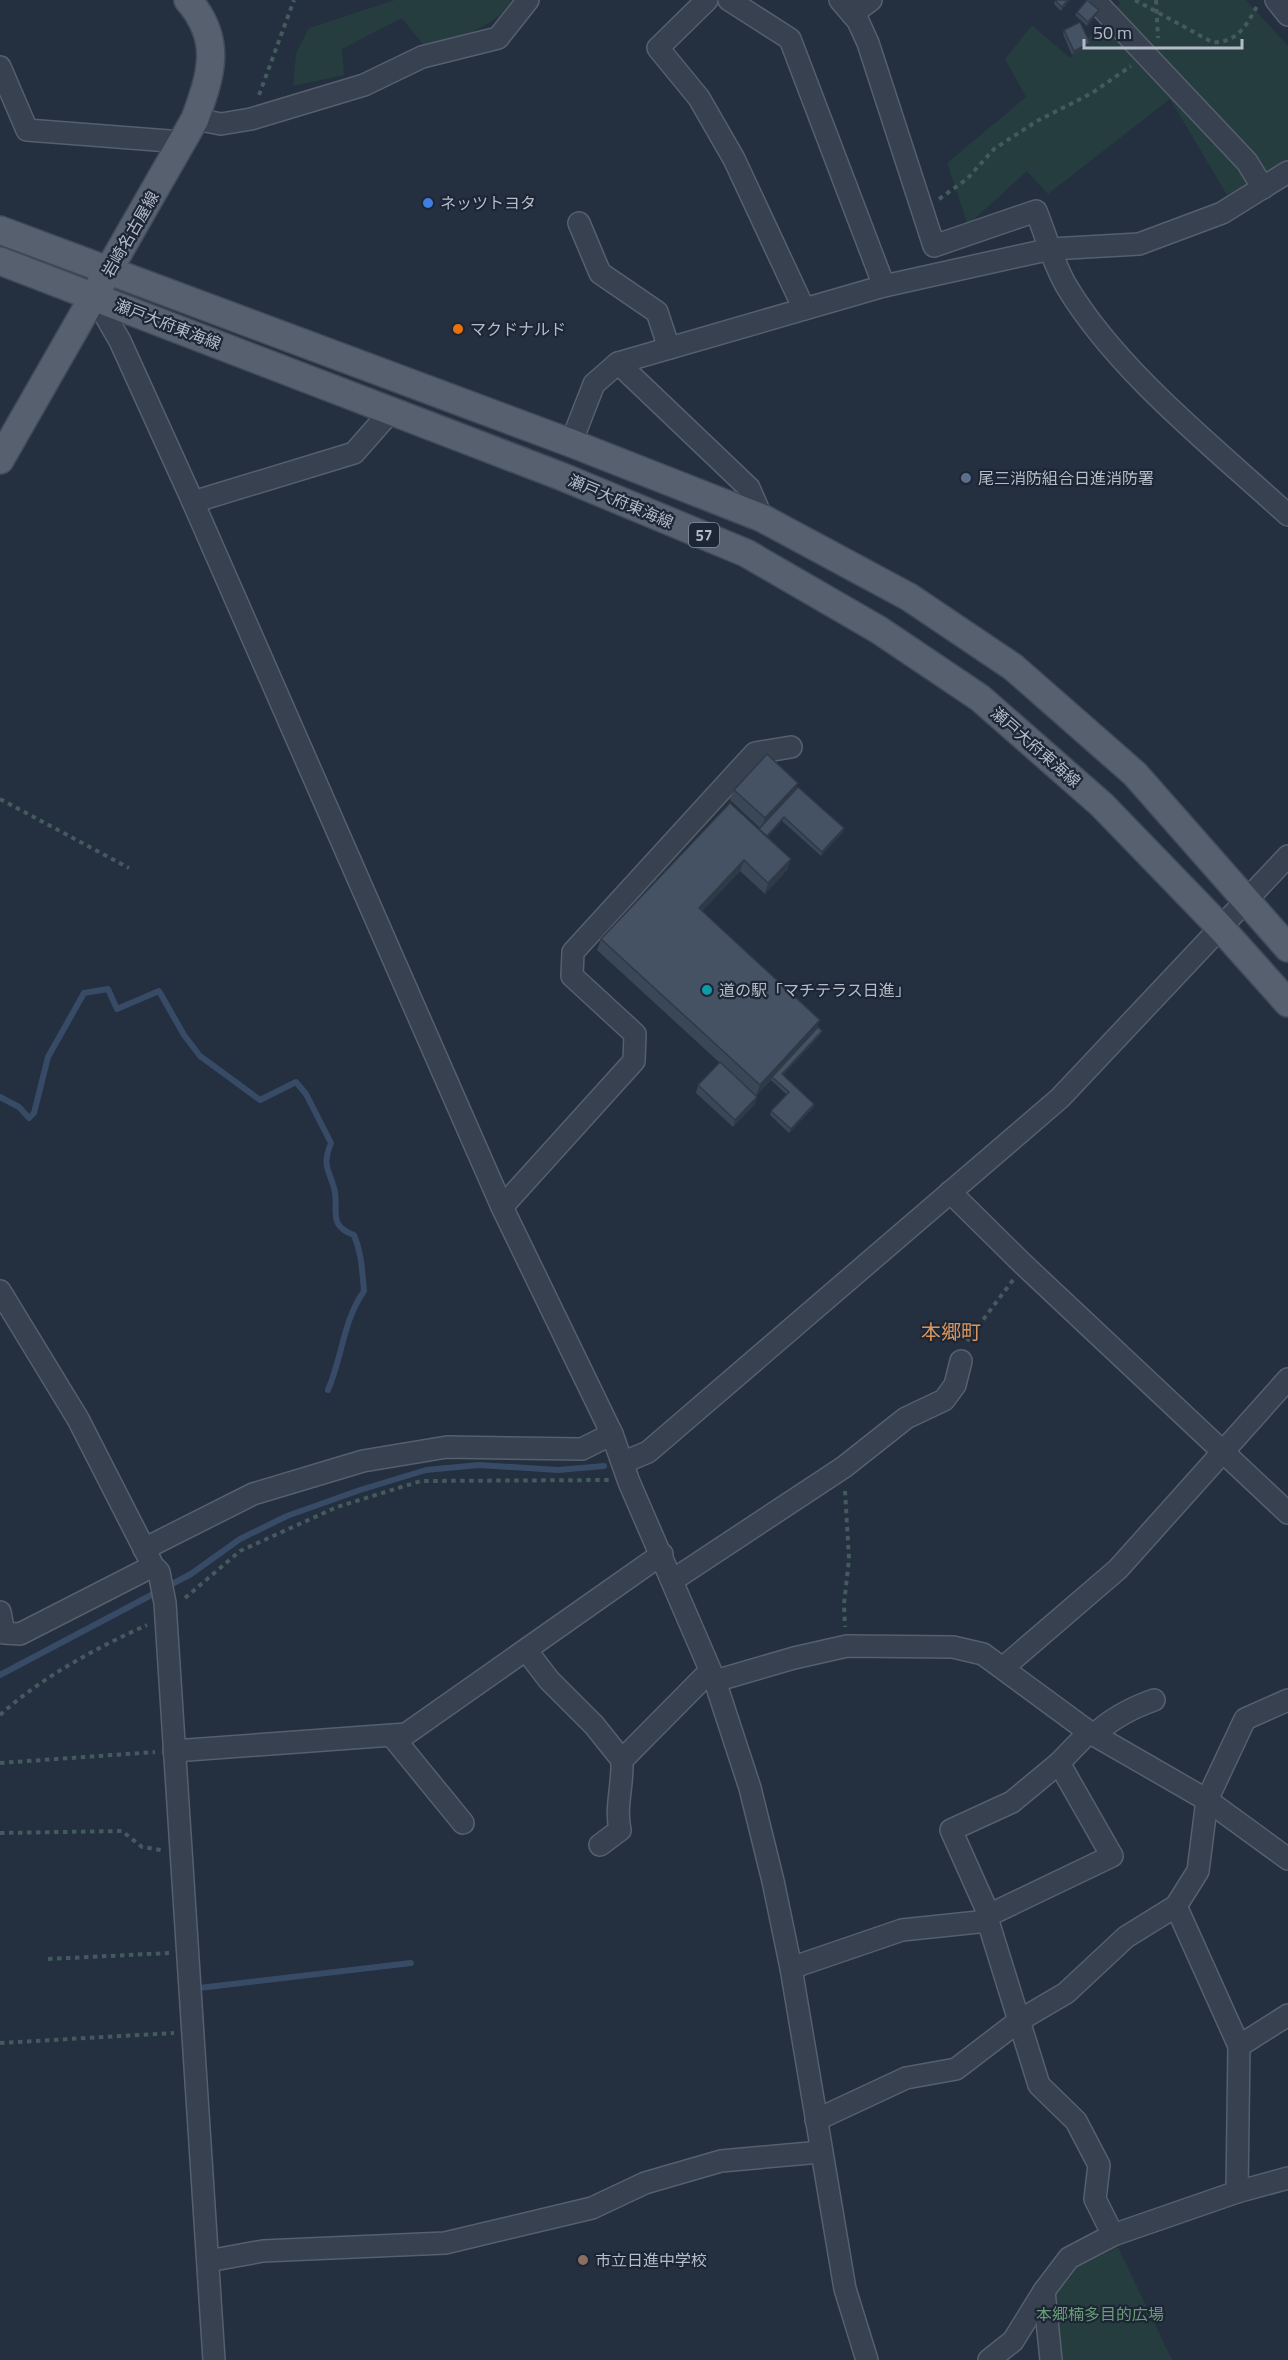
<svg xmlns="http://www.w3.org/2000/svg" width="1288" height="2360" font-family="'Titillium Web','Noto Sans JP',sans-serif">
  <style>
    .green { fill: #263d40 }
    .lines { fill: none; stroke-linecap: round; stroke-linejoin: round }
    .stream { stroke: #374b67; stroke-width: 6 }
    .minor-casing { stroke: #565f6d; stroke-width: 24 }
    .major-casing { stroke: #414a58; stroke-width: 30 }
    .path { stroke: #445a5d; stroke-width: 4; stroke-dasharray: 4.5 4.5; stroke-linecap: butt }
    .minor { stroke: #38414f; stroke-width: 21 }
    .major { stroke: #56606f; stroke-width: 27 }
    .wall { fill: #3a4756 }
    .shaded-wall { fill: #303946 }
    .building { fill: #445264; stroke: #303946; stroke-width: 1.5 }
    .shop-dot { fill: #3f7fe0; stroke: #1d2634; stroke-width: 2 }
    .food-dot { fill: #e8710a; stroke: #1d2634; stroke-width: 2 }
    .service-dot { fill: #5c6f8a; stroke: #1d2634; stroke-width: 2 }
    .culture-dot { fill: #0f9aa8; stroke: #1d2634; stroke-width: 2 }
    .education-dot { fill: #8d6e63; stroke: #1d2634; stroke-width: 2 }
    .labels { text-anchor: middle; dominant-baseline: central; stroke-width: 4.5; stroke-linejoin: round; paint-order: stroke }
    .shield { fill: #1d2634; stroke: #878f9d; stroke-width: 1.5 }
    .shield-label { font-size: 15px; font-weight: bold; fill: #b4bcca }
    .poi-label { font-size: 16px; fill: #b4bcca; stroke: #1d2634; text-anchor: start }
    .street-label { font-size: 16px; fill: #b4bcca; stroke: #1d2634 }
    .park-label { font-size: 16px; fill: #6a9c76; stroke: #1d2634 }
    .quarter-label { font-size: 20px; fill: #d99560; stroke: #1d2634 }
  </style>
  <rect width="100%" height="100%" fill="#242f3f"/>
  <g class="green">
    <path d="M395 0H511C496 30 454 37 424 46L402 18 342 49 344 75 293 86 296 53 309 28Z"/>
    <path d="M1118 0H1246L1288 46V163L1227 195 1170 99 1048 194 1027 171 968 225 947 163 1026 97 1005 59 1032 25 1070 58 1120 3Z"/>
    <path d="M1118 2247 1172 2360H1062L1053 2297 1077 2267Z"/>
  </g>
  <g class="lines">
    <g class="stream">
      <path d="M0 1097 19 1107 29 1118 34 1113 48 1057 84 993 108 989 117 1009 159 991 184 1035 200 1056 260 1100 296 1082 306 1094 331 1143C322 1166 328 1167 334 1188 340 1209 326 1225 354 1235 362 1254 362 1271 364 1291 343 1321 342 1358 328 1390"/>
      <path d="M0 1675 191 1574 240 1539 287 1516 360 1490 426 1470 479 1465 558 1470 604 1466"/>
      <path d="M199 1988 411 1963"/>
    </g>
    <g class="minor-casing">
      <g id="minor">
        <path d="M707 0 658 48 699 98 734 159 804 309"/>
        <path d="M729 0 790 39 884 286"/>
        <path d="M840 0 858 21 868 43 934 246 1036 211C1046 235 1053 264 1067 287 1118 372 1215 448 1288 515"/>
        <path d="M1276 0 1288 15"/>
        <path d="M1099 5 1247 162 1263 188"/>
        <path d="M852 14 871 0"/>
        <path d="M0 67 27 130 182 142"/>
        <path d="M195 119 221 124 251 119 364 85 422 57 498 38 528 0"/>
        <path d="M579 223 600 273 657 312 669 348"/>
        <path d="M94 296 120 341 193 502 502 1207 612 1434 629 1482 715 1681 750 1788 773 1881 791 1968 845 2289 867 2360"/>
        <path d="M618 363 749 488 762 518"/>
        <path d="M571 443 594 384 618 363 884 286 1051 249 1139 244 1222 213 1288 172"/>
        <path d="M193 502 354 453 391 411"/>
        <path d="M950 1192 1023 1264 1288 1513"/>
        <path d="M502 1207 634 1061 635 1034 572 976 573 952 755 753 791 747"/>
        <path d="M0 1291 78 1419 153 1566 159 1572 165 1603 214 2360"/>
        <path d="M624 1462 648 1452 1060 1098 1288 856"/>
        <path d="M144 1549 253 1494 363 1461 447 1447 582 1449 612 1434"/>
        <path d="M673 1580 844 1467 906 1418 944 1400 955 1385 961 1361"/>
        <path d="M0 1612 4 1633 20 1634 153 1566"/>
        <path d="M526 1650 549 1680 594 1725 622 1760"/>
        <path d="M1004 1667 1118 1569 1288 1379"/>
        <path d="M715 1681 794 1658 847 1646 953 1647 983 1654 1089 1732 1207 1800 1288 1859"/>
        <path d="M1089 1732 1059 1763 1012 1802 951 1830 989 1915 988 1921 1039 2085 1076 2121 1099 2165 1095 2199 1113 2235"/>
        <path d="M1094 1735C1112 1718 1131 1708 1154 1700"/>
        <path d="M392 1736 463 1823"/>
        <path d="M174 1751 406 1734 662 1554"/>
        <path d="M600 1845 620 1830C615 1807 623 1786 622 1760L710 1671"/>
        <path d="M1176 1906 1239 2046 1237 2192"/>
        <path d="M989 1915 1112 1856 1059 1763"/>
        <path d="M791 1968 902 1930 988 1921"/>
        <path d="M1239 2046 1288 2015"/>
        <path d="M816 2120 906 2078 956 2069 1020 2020 1066 1993 1126 1937 1176 1906 1198 1871 1207 1800 1245 1719 1288 1700"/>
        <path d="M208 2261 263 2251 445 2243 592 2208 645 2183 721 2161 821 2152"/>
        <path d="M1044 2291 1051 2360"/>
        <path d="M989 2360 1013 2341 1044 2291 1069 2258 1113 2235 1237 2192 1288 2178"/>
      </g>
    </g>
    <g class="major-casing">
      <g id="major">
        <path d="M0 230 571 443 762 518 909 597 1013 667 1135 774 1288 948"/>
        <path d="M0 261 563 477 746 553 879 630 980 698 1102 805 1220 927 1288 1003"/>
        <path d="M0 460 195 119C211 75 223 40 188 0"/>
      </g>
    </g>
    <g class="path">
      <path d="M1135 0 1212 42C1236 44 1247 25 1257 6"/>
      <path d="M1156 0 1158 38"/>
      <path d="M259 95 294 0"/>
      <path d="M939 199 967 179 994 149 1037 121 1092 93 1131 66"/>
      <path d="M0 799 129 868"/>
      <path d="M967 1341 1013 1280"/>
      <path d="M845 1491 849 1559 844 1604 845 1627"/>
      <path d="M185 1598 240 1551 337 1507 421 1481 609 1480"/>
      <path d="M0 1715C42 1677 96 1648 147 1625"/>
      <path d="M0 1763 155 1752"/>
      <path d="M0 1833 122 1831 142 1847 161 1850"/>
      <path d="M48 1959 169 1953"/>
      <path d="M0 2043 174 2033"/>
    </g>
    <use href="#minor" class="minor"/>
    <use href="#major" class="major"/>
  </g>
  <g class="wall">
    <path d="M1055 0H1070L1061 11 1054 4Z"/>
    <path d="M1077 12 1097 14 1087 26 1075 15Z"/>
    <path d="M1064 30 1089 47 1072 55 1063 34Z"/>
    <path d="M798 783 795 790 844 828 843 832 821 856 782 821 768 837 791 859 787 870 765 894 740 871 702 911 822 1031 820 1035 783 1075 814 1104 813 1108 789 1133 770 1115 771 1111 787 1095 771 1080 756 1096 755 1104 733 1127 696 1093 698 1085 720 1063 597 950 601 939 760 828 730 800 734 790Z"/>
  </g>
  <g class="shaded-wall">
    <path d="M1068 0H1070L1061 11 1062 7Z"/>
    <path d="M1099 10 1097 14 1087 26 1088 22Z"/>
    <path d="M1090 43 1089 47 1072 55 1074 51Z"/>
    <path d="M798 783 794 794 761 829 765 818Z"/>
    <path d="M784 817 782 821 761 845 762 842Z"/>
    <path d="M844 828 843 832 821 856 822 852Z"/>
    <path d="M791 859 787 870 765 894 768 883Z"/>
    <path d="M744 860 740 871 695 919 699 908Z"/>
    <path d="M820 1020 816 1031 772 1077 771 1080 756 1096 760 1085Z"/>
    <path d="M822 1031 820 1035 781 1077 782 1074Z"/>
    <path d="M757 1097 755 1104 733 1127 735 1120Z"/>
    <path d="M814 1104 813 1108 789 1133 791 1129Z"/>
  </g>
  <g class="building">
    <path d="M1055 0H1068L1062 7Z"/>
    <path d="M1087 0 1099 10 1088 22 1077 12Z"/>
    <path d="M1080 22 1090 43 1074 51 1064 30Z"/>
    <path d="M767 754 798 783 765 818 734 790Z"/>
    <path d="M798 787 844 828 822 852 784 817 767 836 759 829Z"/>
    <path d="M730 803 791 859 768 883 744 860 699 908 820 1020 760 1085 601 939Z"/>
    <path d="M818 1027 822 1031 782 1074 814 1104 791 1129 771 1111 789 1092 772 1077Z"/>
    <path d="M720 1062 757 1097 735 1120 698 1085Z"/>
  </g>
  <circle class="shop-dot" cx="428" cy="203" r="6"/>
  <circle class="food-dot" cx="458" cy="329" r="6"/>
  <circle class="service-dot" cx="966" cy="478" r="6"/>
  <circle class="culture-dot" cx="707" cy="990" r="6"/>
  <circle class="education-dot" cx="583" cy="2260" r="6"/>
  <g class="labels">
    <rect class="shield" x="689" y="523" width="30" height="24" rx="4.5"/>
    <g class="shield-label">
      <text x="704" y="535">57</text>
    </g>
    <g class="poi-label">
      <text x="440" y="203">ネッツトヨタ</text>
      <text x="470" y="329">マクドナルド</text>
      <text x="978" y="478">尾三消防組合日進消防署</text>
      <text x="719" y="990">道の駅「マチテラス日進」</text>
      <text x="595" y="2260">市立日進中学校</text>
    </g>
    <g class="street-label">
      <text transform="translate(130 234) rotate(-60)">岩崎名古屋線</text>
      <text transform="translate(168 324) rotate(21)">瀬戸大府東海線</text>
      <text transform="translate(621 501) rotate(23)">瀬戸大府東海線</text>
      <text transform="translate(1036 747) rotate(41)">瀬戸大府東海線</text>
    </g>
    <g class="park-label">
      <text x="1100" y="2314">本郷楠多目的広場</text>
    </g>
    <g class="quarter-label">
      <text x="951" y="1331">本郷町</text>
    </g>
  </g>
  <path d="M1084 39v9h158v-9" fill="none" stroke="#b4bcca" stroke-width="3"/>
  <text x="1093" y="39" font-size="18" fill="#b4bcca" stroke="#1d2634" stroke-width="4.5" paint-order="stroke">50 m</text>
</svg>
